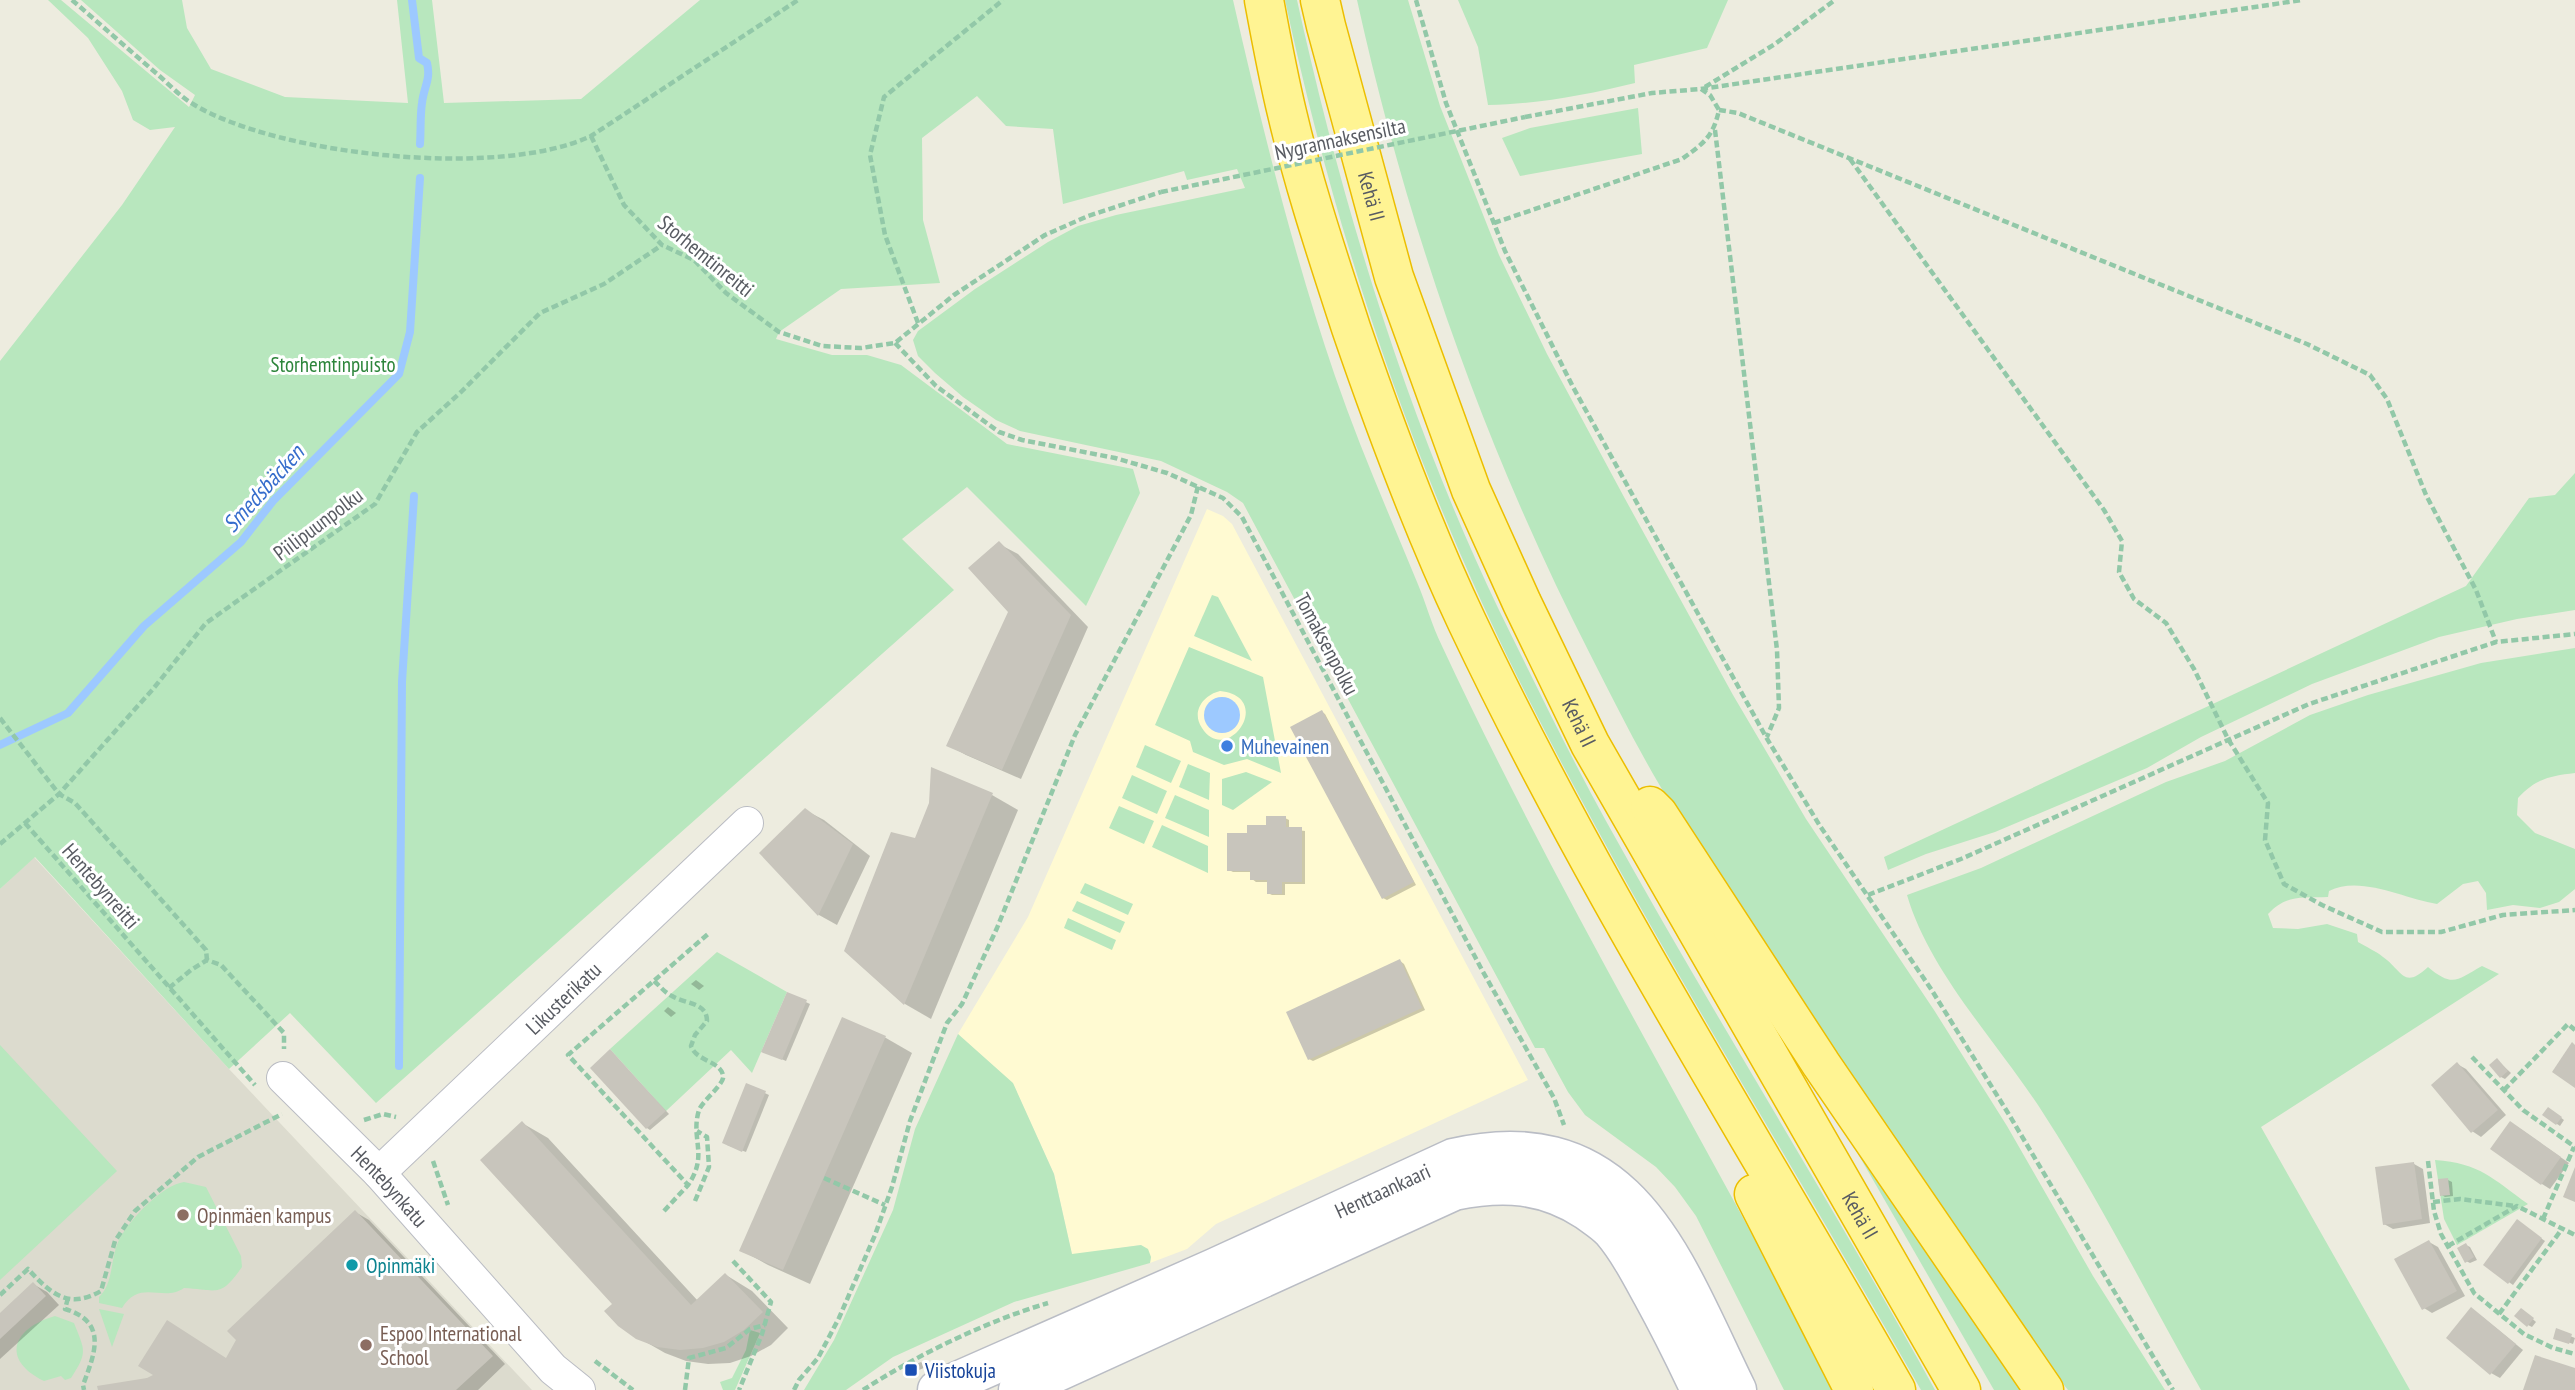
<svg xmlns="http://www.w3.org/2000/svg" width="2575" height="1390" font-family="'PT Sans Narrow',sans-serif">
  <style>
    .commercial { fill: #fffad2 }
    .education { fill: #dcdbce }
    .green { fill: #b8e7be; fill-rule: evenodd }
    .water { fill: #9dc9ff }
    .shadow { fill: #0003 }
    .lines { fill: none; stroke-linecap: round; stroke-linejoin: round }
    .stream { stroke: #9dc9ff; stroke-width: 8 }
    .building { fill: #c8c5bc }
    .minor-casing { stroke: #babcc3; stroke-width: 34 }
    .secondary-casing { stroke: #babdc5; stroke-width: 41 }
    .trunk-casing { stroke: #ecbe00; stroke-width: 41 }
    .path { stroke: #92c8a8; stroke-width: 4.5; stroke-dasharray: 7 3.5; stroke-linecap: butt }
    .minor { stroke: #fff; stroke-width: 32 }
    .secondary { stroke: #fff; stroke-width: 38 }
    .trunk { stroke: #fff493; stroke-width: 38 }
    .path-bridge { stroke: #92c8a8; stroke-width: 4.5; stroke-dasharray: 7 3.5; stroke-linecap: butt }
    .shop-dot { fill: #3f7fe0; stroke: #fff; stroke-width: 2.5 }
    .education-dot { fill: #8d6e63; stroke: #fff; stroke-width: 2.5 }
    .culture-dot { fill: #0f9aa8; stroke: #fff; stroke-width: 2.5 }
    .transit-dot { fill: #1a4fb4; stroke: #fff; stroke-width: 2.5 }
    .labels { text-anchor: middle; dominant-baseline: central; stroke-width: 6; stroke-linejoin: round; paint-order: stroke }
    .street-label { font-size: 21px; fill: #585b62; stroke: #fff }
    .park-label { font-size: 21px; fill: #2d853b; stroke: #fff }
    .shop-label { font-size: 21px; fill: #366cbe; stroke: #fff; text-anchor: start }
    .education-label { font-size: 21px; fill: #785e54; stroke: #fff; text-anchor: start }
    .culture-label { font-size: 21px; fill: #0d838f; stroke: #fff; text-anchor: start }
    .transit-label { font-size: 21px; fill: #164399; stroke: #fff; text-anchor: start }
    .water-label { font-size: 23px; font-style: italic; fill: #366dcc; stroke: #fff }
  </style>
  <rect width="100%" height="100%" fill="#edecdf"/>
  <path class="commercial" d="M1207 509 1223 516 1232 524 1528 1080 1216 1224 1187 1249 1150 1263 1151 1257 1141 1245 1072 1255 1054 1174 1013 1084 958 1034 1028 917Z"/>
  <path class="education" d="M34 857 229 1069 532 1390H0V889Z"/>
  <g class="green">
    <path d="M48 0H61L189 107 195 95 160 70 81 0H182L187 28 211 69 285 97 408 103 397 0H432L444 103 581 99 700 0H1233C1262 127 1293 253 1335 376 1359 446 1389 514 1417 582 1426 603 1432 626 1442 646 1561 901 1706 1141 1835 1390H1784L1696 1216 1675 1187 1656 1167 1585 1115 1568 1092 1544 1048H1535L1243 503 1227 492 1161 461 1020 431 996 420 963 397 935 373 918 356 913 340 918 331 975 289 1048 242 1078 226 1116 215 1245 188 1237 169 1187 180 1184 171 1063 204 1053 129 1006 126 977 96 922 138 923 220 940 283 841 289 779 332 776 339 832 355H867L901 365 1007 444 1133 469 1140 493 1086 606 967 487 902 539 954 590 376 1103 290 1013 229 1069 35 857 0 889V361L122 205 175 127 150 130 133 120 122 91 88 38Z"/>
    <path d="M1285 0H1297C1343 208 1406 415 1498 608 1533 679 1568 752 1606 821 1712 1013 1829 1198 1935 1390H1921C1790 1159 1648 935 1528 698 1417 480 1336 239 1285 0Z"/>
    <path d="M1357 0H1408L1440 106 1499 255 1547 354 1624 497 1733 695 1806 819 1934 1010 2007 1126 2093 1276 2165 1390H2068C2040 1355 2016 1317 1990 1280 1942 1210 1895 1141 1848 1070 1790 983 1729 896 1673 807 1642 758 1616 705 1590 654 1484 447 1407 227 1357 0Z"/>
    <path d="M1458 0H1728L1707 48 1634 65 1635 83C1586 95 1538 104 1488 105L1478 47Z"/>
    <path d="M1638 108 1642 154 1520 176 1502 138 1530 128Z"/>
    <path d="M2575 473V610L2517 619 2439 637 2312 684 2201 737 2147 768 1995 832 1926 854 1888 870 1884 857 2466 586 2529 498 2555 495Z"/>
    <path d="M1212 595 1218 597 1252 661 1194 636Z"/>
    <path d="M1189 647 1263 677 1281 773 1247 759 1224 765 1193 752 1190 741 1155 725ZM1220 691C1276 697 1227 767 1202 728 1191 712 1203 695 1220 691Z"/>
    <path d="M2575 648V773C2549 776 2536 779 2518 798L2517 815 2535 833 2575 849V889L2559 902 2540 908 2513 905 2487 910 2486 893 2478 881 2463 884 2437 904C2404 899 2361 875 2329 891L2328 897C2302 898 2287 894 2268 914L2273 928 2298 929 2327 924 2357 934 2358 942C2366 947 2376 951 2383 957 2403 971 2403 990 2428 967 2453 988 2457 980 2482 966L2499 974 2261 1127 2410 1390H2201C2149 1299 2102 1204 2045 1116 2001 1046 1930 974 1907 895L1981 868 2166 782 2225 761 2310 715 2368 695 2481 663Z"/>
    <path d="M1145 745 1181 761 1171 783 1136 767Z"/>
    <path d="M1188 764 1210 773 1209 800 1179 787Z"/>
    <path d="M1246 772 1272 782 1233 810 1222 805V779Z"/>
    <path d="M1132 775 1167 791 1157 814 1122 798Z"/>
    <path d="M1175 795 1209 810V837L1165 818Z"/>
    <path d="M1119 806 1154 821 1144 844 1109 828Z"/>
    <path d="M1162 825 1208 846V873L1152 847Z"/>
    <path d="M1085 883 1133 904 1128 915 1080 893Z"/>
    <path d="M1077 901 1125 922 1120 933 1072 911Z"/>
    <path d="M1068 918 1116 940 1112 950 1064 928Z"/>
    <path d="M717 952 787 992 752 1073 731 1050 666 1111 610 1049Z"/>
    <path d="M958 1034 1013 1083 1054 1174 1072 1254 1141 1245 1148 1249 1151 1257 1150 1263 1014 1302 893 1357 846 1390H804L834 1340 893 1210 915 1129Z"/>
    <path d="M0 1045 117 1171 0 1280Z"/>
    <path d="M1842 1126 2028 1390H1994Z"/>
    <path d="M2435 1160C2480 1163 2493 1179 2528 1204L2457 1245 2444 1219Z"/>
    <path d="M184 1182 206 1187 241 1256 242 1267C220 1298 219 1290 184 1288 163 1303 140 1278 122 1308L99 1303V1297C114 1283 110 1258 119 1240 129 1220 162 1185 184 1182Z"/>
    <path d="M99 1309 124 1314 112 1347Z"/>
    <path d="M55 1316 74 1323C85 1351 88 1352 71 1378L65 1380 61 1376 44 1381C0 1359 13 1328 55 1316Z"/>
    <path d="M750 1330 760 1333 735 1390H723L720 1382 732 1378 746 1350Z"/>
  </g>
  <circle class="water" cx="1222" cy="715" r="18"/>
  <g class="shadow">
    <path d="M999 544 1018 554 1088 627 1021 779 966 755 948 745 1010 612Z"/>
    <path d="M1322 712 1325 714 1416 885 1387 900 1383 898Z"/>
    <path d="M992 795 1018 810 931 1019 905 1004 846 950Z"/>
    <path d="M805 810 824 820 870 856 837 925 819 915 761 853Z"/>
    <path d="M1285 818 1289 820V829L1305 831V884H1285V895H1272L1268 893V882H1256L1252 879V872H1233L1229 870 1248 834Z"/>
    <path d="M1400 961 1404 964 1425 1010 1313 1061 1309 1059Z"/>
    <path d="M696 980 704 986 699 990 691 984Z"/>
    <path d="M788 994 810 1004 786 1061 767 1053Z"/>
    <path d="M668 1007 676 1013 671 1017 664 1011Z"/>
    <path d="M843 1019 886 1038 912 1053 810 1284 768 1265 741 1250Z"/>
    <path d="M611 1052 669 1114 650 1130 647 1128Z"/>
    <path d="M2497 1060 2511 1073 2505 1079 2501 1077Z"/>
    <path d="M2457 1064 2466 1069 2506 1115 2481 1137 2472 1131Z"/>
    <path d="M747 1085 769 1095 746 1152 727 1145Z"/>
    <path d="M2552 1111 2564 1120 2560 1126 2544 1115Z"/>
    <path d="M522 1123 548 1138 698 1301 726 1275 752 1291 788 1328 771 1345 751 1356 730 1363 708 1364 686 1361 665 1353 637 1337 615 1304Z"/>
    <path d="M2519 1128 2569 1163 2550 1189 2542 1184Z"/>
    <path d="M2414 1164 2423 1169 2430 1223 2393 1229 2384 1224Z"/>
    <path d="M2448 1180 2452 1182 2453 1196 2445 1197 2442 1195Z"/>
    <path d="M355 1212 369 1220 505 1364 478 1390H100L227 1359Z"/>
    <path d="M2521 1224 2545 1241 2513 1285 2485 1265Z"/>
    <path d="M2429 1242 2438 1247 2465 1296 2432 1313 2424 1308Z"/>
    <path d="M2466 1245 2470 1247 2477 1260 2470 1263 2466 1261Z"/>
    <path d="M33 1284 47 1292 59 1305 0 1359V1315Z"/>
    <path d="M2525 1312 2536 1322 2532 1327 2528 1325Z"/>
    <path d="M2480 1315 2523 1350 2500 1378 2491 1373Z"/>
    <path d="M2557 1331 2575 1338 2573 1344 2557 1338Z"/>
    <path d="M921 1362 926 1367 912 1373 909 1371 907 1368Z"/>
  </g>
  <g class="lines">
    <g class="stream">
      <path d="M412 0 419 58 427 63C431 80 424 86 422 103 420 116 421 130 420 144"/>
      <path d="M0 745 68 713 144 626 241 542 273 501 399 374 410 332 420 178"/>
      <path d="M399 1066 402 682 414 496"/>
    </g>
  </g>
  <g class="building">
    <path d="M999 541 1071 615 1002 770 946 746 1008 612 968 568Z"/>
    <path d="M1322 710 1414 882 1382 899 1290 727Z"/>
    <path d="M931 767 993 793 904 1005 844 951 891 832 915 838 929 803Z"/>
    <path d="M805 808 853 844 818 916 759 853Z"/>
    <path d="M1266 816H1286V827H1302V882H1282V894H1267V880H1250V871H1227V833H1247V825H1266Z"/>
    <path d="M1400 959 1422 1008 1308 1060 1286 1012Z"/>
    <path d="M787 992 807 1000 782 1060 761 1052Z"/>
    <path d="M842 1017 886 1036 783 1270 739 1251Z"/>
    <path d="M2572 1042 2575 1045V1088L2552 1072Z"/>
    <path d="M610 1049 666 1111 646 1129 590 1068Z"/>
    <path d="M2497 1058 2508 1071 2500 1078 2489 1065Z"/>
    <path d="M2457 1062 2498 1110 2471 1133 2431 1085Z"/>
    <path d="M746 1083 766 1091 742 1152 722 1143Z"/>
    <path d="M2548 1107 2562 1117 2556 1125 2542 1115Z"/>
    <path d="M522 1121 691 1305 725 1273 763 1312 744 1330 724 1342 703 1348 680 1350 657 1347 636 1339 618 1326 604 1311 612 1304 480 1160Z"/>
    <path d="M2510 1121 2561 1157 2541 1185 2490 1149Z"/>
    <path d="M2414 1162 2422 1219 2383 1225 2375 1167Z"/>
    <path d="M2575 1167V1202L2563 1197Z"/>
    <path d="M2448 1178 2450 1195 2440 1196 2438 1179Z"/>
    <path d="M355 1210 493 1356 456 1390H98L97 1386 147 1378 153 1375 138 1366 167 1320 226 1358 236 1340 227 1331Z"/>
    <path d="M2517 1219 2542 1238 2508 1284 2483 1265Z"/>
    <path d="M2429 1240 2457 1291 2422 1310 2394 1259Z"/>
    <path d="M2466 1243 2474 1257 2465 1263 2457 1248Z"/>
    <path d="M33 1282 46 1296 0 1339V1313Z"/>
    <path d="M2471 1307 2516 1344 2490 1375 2446 1338Z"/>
    <path d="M2521 1308 2534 1318 2527 1327 2514 1316Z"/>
    <path d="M2556 1328 2572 1334 2569 1344 2553 1339Z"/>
    <path d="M2535 1355 2575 1368V1390H2523Z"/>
  </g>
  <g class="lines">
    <g class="minor-casing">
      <g id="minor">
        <path id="s1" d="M283 1078 379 1173 553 1369 579 1390"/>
        <path id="s2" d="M379 1173 747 823"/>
      </g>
    </g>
    <g class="secondary-casing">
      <g id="secondary">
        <path id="s3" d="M937 1390 1214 1268 1453 1158C1630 1117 1674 1262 1737 1390"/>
        <path d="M1018 1390 1454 1191C1503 1181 1544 1183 1587 1211 1595 1217 1605 1223 1612 1231 1628 1250 1640 1273 1652 1295 1669 1326 1685 1358 1700 1390"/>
      </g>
    </g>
    <g class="trunk-casing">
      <g id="trunk">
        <path d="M1264 0C1271 38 1278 76 1287 113 1304 186 1328 257 1351 328 1385 427 1422 527 1467 622 1593 888 1751 1135 1896 1390"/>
        <path id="s4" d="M1320 0 1326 26 1394 277 1471 490 1522 603 1590 744 1961 1390"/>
        <path d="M1650 806 1658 814 1821 1064 2044 1390"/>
        <path d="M1754 1194 1854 1390"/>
      </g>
    </g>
    <g class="path">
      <path d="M72 0C100 24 128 49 156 73 168 83 179 96 193 104 278 156 501 179 591 136L798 0"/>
      <path d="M1416 0 1446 103 1505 251 1573 387 1766 737 1820 826 1931 989 2008 1113 2173 1390"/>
      <path d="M1705 87 1775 44 1835 0"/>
      <path d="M1701 89 2302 0"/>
      <path d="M1719 110 1738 113 2307 344 2370 375 2387 399 2426 495 2476 590 2496 642"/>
      <path d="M1715 130 1777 650 1779 708 1767 737"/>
      <path d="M591 136 624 205 662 245 694 260 726 293 779 332 822 346 861 348 895 343 954 295 1045 235 1088 216 1161 192"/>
      <path d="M1850 159 2104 510 2122 541 2119 572 2134 599 2166 623 2194 669 2228 739 2268 803 2265 840 2284 884 2322 905 2382 932H2441L2503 915 2575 910"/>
      <path d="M1494 223 1682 159C1704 143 1713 137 1719 110L1710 95 1701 89 1652 93 1525 117"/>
      <path d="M918 323 885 235 870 155 884 97 1003 0"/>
      <path d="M895 343 936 386 999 432 1022 440 1115 458 1167 473 1223 498 1242 517 1482 970 1554 1098 1564 1125"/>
      <path d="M0 718 59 794 75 803 206 950 207 960"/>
      <path d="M25 823 255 1085"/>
      <path d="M0 844 59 794 153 689 206 623 375 504 417 432 461 392 540 313 604 284 662 245"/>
      <path d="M1868 895 1961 859 2309 704 2496 642 2575 634"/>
      <path d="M654 981C660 986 665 993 672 996 685 1004 707 1002 707 1021L695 1035 691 1046C696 1061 720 1061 723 1075 726 1083 703 1100 699 1110 690 1139 709 1155 688 1185L568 1055 708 934"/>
      <path d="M169 988 191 970 207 960 221 965 284 1033V1049"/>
      <path d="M2472 1057 2523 1110 2575 1147"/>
      <path d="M2504 1090 2568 1024 2575 1030"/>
      <path d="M364 1120 383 1114 396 1117"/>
      <path d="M433 1161 448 1205"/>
      <path d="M2428 1161 2434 1211 2441 1234 2474 1293 2524 1334 2553 1348 2575 1354"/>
      <path d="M824 1178 885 1205"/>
      <path d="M695 1201 709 1167 707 1137 697 1131"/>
      <path d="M2433 1202 2460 1199 2515 1206"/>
      <path d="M664 1211 688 1185"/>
      <path d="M2543 1219 2574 1147"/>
      <path d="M2448 1246 2517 1206 2575 1235"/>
      <path d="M733 1261 771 1302 762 1334 739 1390"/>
      <path d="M0 1295 28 1269C50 1293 68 1310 101 1291L115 1241 135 1211 198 1157 282 1114"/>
      <path d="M68 1298 65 1309C108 1322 95 1353 83 1385L84 1390"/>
      <path d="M2499 1314 2562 1229"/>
      <path d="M595 1361 633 1390"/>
      <path d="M685 1390 689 1358 726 1348 750 1329 765 1325"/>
      <path d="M794 1390 799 1380 818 1358 839 1318 875 1235 892 1187 910 1121 947 1023 962 1004 997 928 1075 735 1191 515 1198 486"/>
      <path d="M863 1390C917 1355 987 1321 1048 1303"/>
    </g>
    <use href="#minor" class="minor"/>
    <use href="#secondary" class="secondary"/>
    <use href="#trunk" class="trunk"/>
    <path class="path-bridge" d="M1161 192 1525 117"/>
  </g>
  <circle class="shop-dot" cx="1227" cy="746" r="7"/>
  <g class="education-dot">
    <circle cx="183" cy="1215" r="7"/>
    <circle cx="366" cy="1345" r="7"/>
  </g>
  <circle class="culture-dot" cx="352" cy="1265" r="7"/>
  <rect class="transit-dot" x="904" y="1363" width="14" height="14" rx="3.5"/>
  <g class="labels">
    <g class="street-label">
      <text transform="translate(1340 139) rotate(-12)">Nygrannaksensilta</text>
      <text stroke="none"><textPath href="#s4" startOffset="203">Kehä II</textPath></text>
      <text transform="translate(706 256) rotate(39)">Storhemtinreitti</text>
      <text transform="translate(318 524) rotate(-37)">Piilipuunpolku</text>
      <text transform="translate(1327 644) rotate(62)">Tomaksenpolku</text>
      <text stroke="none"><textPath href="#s4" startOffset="770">Kehä II</textPath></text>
      <text transform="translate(101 886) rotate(49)">Hentebynreitti</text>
      <text stroke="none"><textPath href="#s2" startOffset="254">Likusterikatu</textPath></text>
      <text stroke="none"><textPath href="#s1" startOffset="152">Hentebynkatu</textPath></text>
      <text stroke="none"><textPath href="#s3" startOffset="488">Henttaankaari</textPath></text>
      <text stroke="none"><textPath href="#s4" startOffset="1337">Kehä II</textPath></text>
    </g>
    <g class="park-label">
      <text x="333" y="364">Storhemtinpuisto</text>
    </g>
    <g class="shop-label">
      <text x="1241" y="746">Muhevainen</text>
    </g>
    <g class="education-label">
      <text x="197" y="1215">Opinmäen kampus</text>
      <text x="380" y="1333">Espoo International<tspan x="380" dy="24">School</tspan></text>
    </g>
    <g class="culture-label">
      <text x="366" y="1265">Opinmäki</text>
    </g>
    <g class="transit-label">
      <text x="925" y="1370">Viistokuja</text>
    </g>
    <g class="water-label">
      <text transform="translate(263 488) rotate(-48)">Smedsbäcken</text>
    </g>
  </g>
</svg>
